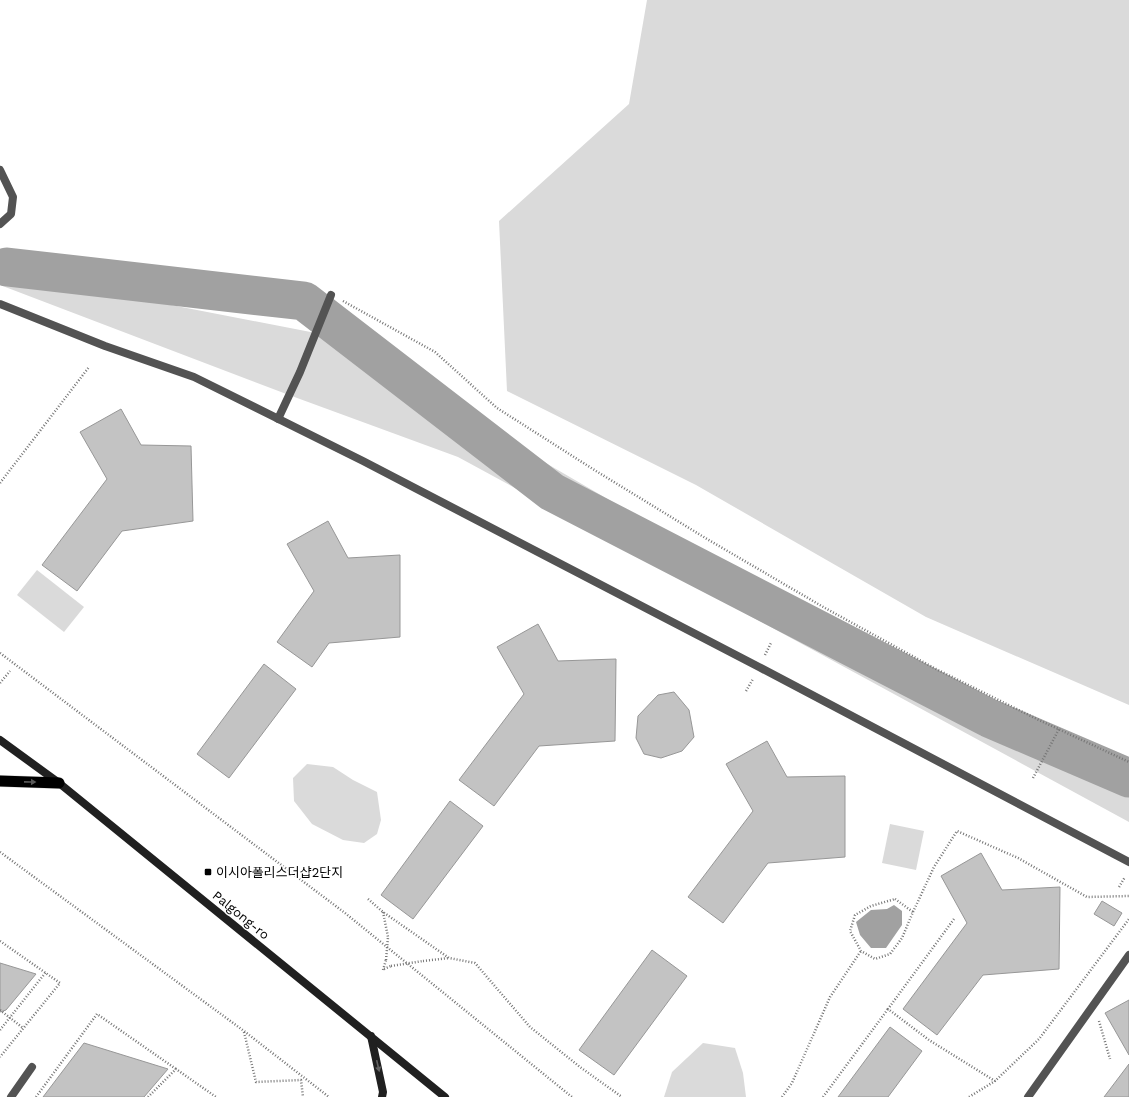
<svg xmlns="http://www.w3.org/2000/svg" width="1129" height="1097" font-family="'Work Sans','Noto Sans KR',sans-serif">
  <style>
    .green { fill: #dadada }
    .water { fill: #a1a1a1 }
    .lines { fill: none; stroke-linecap: round; stroke-linejoin: round }
    .river { stroke: #a1a1a1; stroke-width: 39 }
    .building { fill: #c3c3c3; stroke: #979797 }
    .trunk-casing { stroke: #dbdbdb; stroke-width: 12 }
    .path { stroke: #757575; stroke-width: 2.5; stroke-dasharray: 1 2; stroke-linecap: butt }
    .service { stroke: #535353; stroke-width: 8 }
    .minor { stroke: #535353; stroke-width: 8 }
    .tertiary { stroke: #535353; stroke-width: 8 }
    .secondary { stroke: #202020; stroke-width: 8 }
    .trunk { stroke: #000; stroke-width: 11 }
    .path-bridge { stroke: #757575; stroke-width: 2.5; stroke-dasharray: 1 2; stroke-linecap: butt }
    .oneway { fill: #595959 }
    .oneway2 { fill: #636363 }
    .poi-dot { fill: #000; stroke: #fff; stroke-width: 1.5 }
    .labels { text-anchor: middle; dominant-baseline: central; stroke-width: 3; stroke-linejoin: round; paint-order: stroke }
    .poi-label { font-size: 13px; fill: #000; stroke: #fff; text-anchor: start }
    .street-label { font-size: 13px; fill: #000; stroke: #fff }
  </style>
  <rect width="100%" height="100%" fill="#fff"/>
  <g class="green">
    <path d="M647 0H1129V705L926 617 696 485 507 391 499 221 629 104Z"/>
    <path d="M0 278 130 297 326 335 879 657 1129 763V822L458 457 289 395 0 285Z"/>
    <path d="M37 570 84 607 64 632 17 595Z"/>
    <path d="M307 764 333 767 353 780 377 792 381 820 377 834 364 843 343 840 312 824 294 801 293 778Z"/>
    <path d="M890 824 924 831 916 870 882 863Z"/>
    <path d="M703 1043 735 1048 743 1073 746 1097H664L672 1072Z"/>
  </g>
  <path class="water" d="M894 905 902 911V925L886 948H871L860 935 856 922 871 910 887 909Z"/>
  <g class="lines">
    <path class="river" d="M7 267 304 301 552 492 989 718 1129 778"/>
  </g>
  <g class="building">
    <path d="M121 409 141 445 191 446 193 521 122 531 77 591 42 565 107 479 80 432Z"/>
    <path d="M328 521 348 558 400 555V637L329 643 312 667 277 642 314 591 287 544Z"/>
    <path d="M538 624 558 661 616 659 615 741 539 746 494 806 459 780 524 694 497 647Z"/>
    <path d="M264 664 296 689 229 778 197 754Z"/>
    <path d="M674 692 689 710 694 737 682 751 661 758 644 754 636 738 638 716 658 695Z"/>
    <path d="M767 741 787 777 845 776V857L768 863 723 923 688 897 753 811 726 764Z"/>
    <path d="M450 801 483 826 413 919 381 895Z"/>
    <path d="M981 853 1002 890 1060 887 1059 969 983 975 937 1035 903 1009 967 923 941 876Z"/>
    <path d="M1102 901 1122 913 1114 926 1094 914Z"/>
    <path d="M652 950 687 976 614 1075 579 1050Z"/>
    <path d="M0 963 36 974 6 1010 0 1012Z"/>
    <path d="M1129 1000V1055L1105 1013Z"/>
    <path d="M890 1027 922 1051 888 1097H838Z"/>
    <path d="M84 1043 168 1069 144 1097H43Z"/>
    <path d="M1129 1064V1097H1104Z"/>
  </g>
  <g class="lines">
    <g class="trunk-casing">
      <path id="trunk" d="M0 781 59 783"/>
    </g>
    <g class="path">
      <path d="M343 301 435 352 497 408 596 471 707 539 825 608 936 669 1039 720 1129 762"/>
      <path d="M0 483 89 367"/>
      <path d="M0 653 345 913 572 1097"/>
      <path d="M765 655 771 643"/>
      <path d="M0 683 10 671"/>
      <path d="M746 691 753 679"/>
      <path d="M1033 778 1059 729"/>
      <path d="M0 852 244 1031 329 1097"/>
      <path d="M1119 887 1125 877"/>
      <path d="M368 899 383 912 449 958 475 963 530 1027 580 1067 622 1097"/>
      <path d="M895 899 913 912 902 938 890 954 875 959 861 951 850 931 855 915 871 906Z"/>
      <path d="M383 912 388 937"/>
      <path d="M913 912 934 867 957 831 1018 858 1087 897 1129 896"/>
      <path d="M954 919 888 1009 929 1040 995 1081"/>
      <path d="M0 941 60 983 0 1057"/>
      <path d="M423 961 449 958"/>
      <path d="M384 969 391 966"/>
      <path d="M383 970 386 960"/>
      <path d="M0 1010 23 1028"/>
      <path d="M1099 1021 1110 1059"/>
      <path d="M0 1030 46 972"/>
      <path d="M244 1032 256 1082 301 1080 303 1097"/>
      <path d="M36 1097 97 1014 176 1069"/>
      <path d="M148 1097 176 1069 216 1097"/>
      <path d="M782 1097 792 1083 830 997 861 951"/>
      <path d="M823 1097 888 1009"/>
      <path d="M969 1097 995 1081 1039 1039 1129 919"/>
    </g>
    <path class="service" d="M278 419 300 372 331 295"/>
    <g class="minor">
      <path d="M0 170 13 197 11 214 0 224"/>
      <path d="M11 1097 32 1067"/>
      <path d="M1028 1097 1129 955"/>
    </g>
    <path class="tertiary" d="M0 304 105 346 194 377 363 461 759 667 1129 862"/>
    <g class="secondary">
      <path d="M0 740 59 783 445 1097"/>
      <path d="M371 1036 383 1092 382 1097"/>
    </g>
    <use href="#trunk" class="trunk"/>
    <g class="path-bridge">
      <path d="M386 960 388 937"/>
      <path d="M391 966 423 961"/>
    </g>
  </g>
  <defs><path id="oneway-solid" d="M-6-.8H1V-3.2L6.5 0L1 3.2V.8H-6Z"/></defs>
  <use class="oneway" href="#oneway-solid" transform="translate(30 782) rotate(1)"/>
  <use class="oneway2" href="#oneway-solid" transform="translate(378 1066) rotate(77)"/>
  <rect class="poi-dot" x="204" y="868" width="8" height="8" rx="2"/>
  <g class="labels">
    <g class="poi-label">
      <text x="216" y="872">이시아폴리스더샵2단지</text>
    </g>
    <g class="street-label">
      <text transform="translate(241 915) rotate(39)">Palgong-ro</text>
    </g>
  </g>
</svg>
